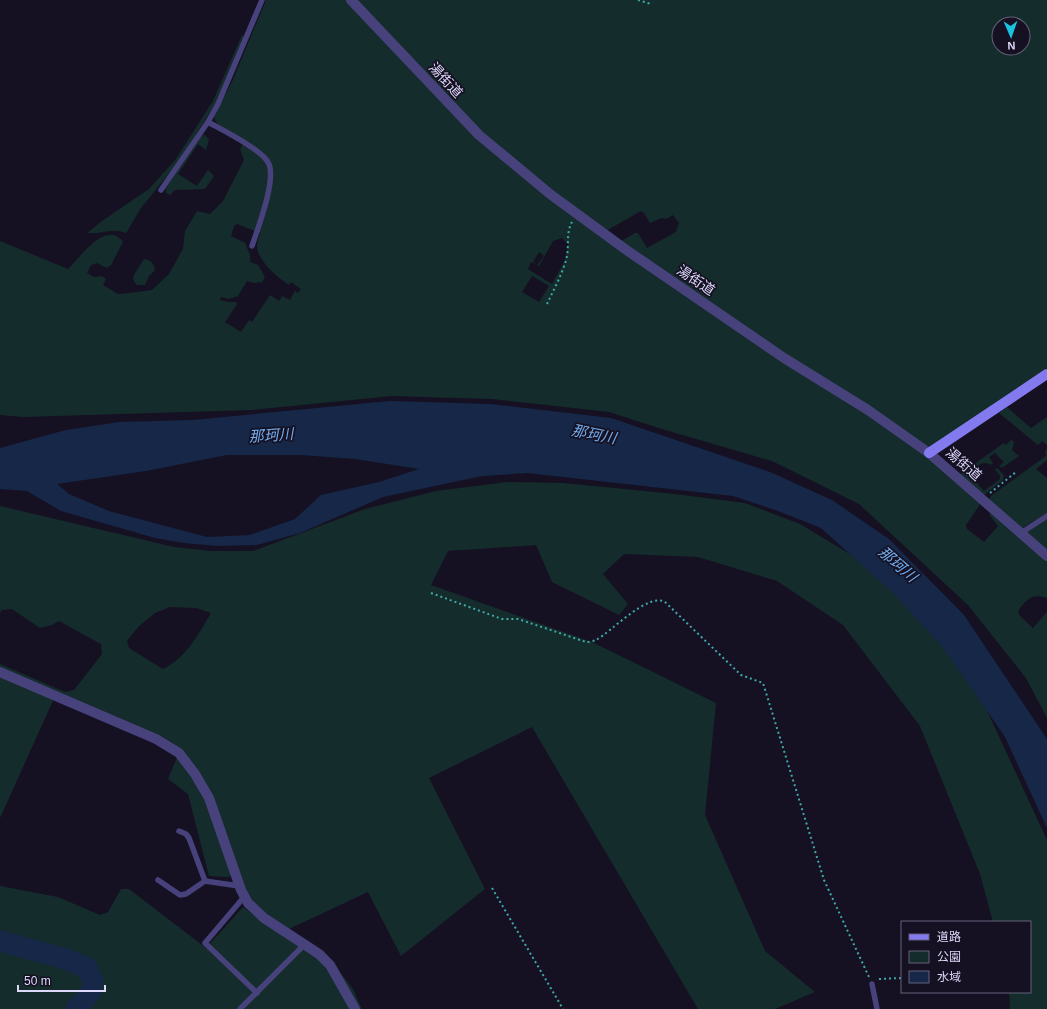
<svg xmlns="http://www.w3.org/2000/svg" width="1047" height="1009" font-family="Helvetica,'Noto Sans JP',sans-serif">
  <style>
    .green { fill: #152c2c; fill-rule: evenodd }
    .water { fill: #162748; fill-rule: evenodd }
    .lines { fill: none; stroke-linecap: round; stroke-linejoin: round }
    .river { stroke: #162748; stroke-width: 21 }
    .path { stroke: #3ea9a8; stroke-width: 2; stroke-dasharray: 2 3; stroke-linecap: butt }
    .lane { stroke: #47427c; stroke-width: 5.5 }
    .street { stroke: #47427c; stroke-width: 10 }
    .secondary { stroke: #847aef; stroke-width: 10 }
    .labels { text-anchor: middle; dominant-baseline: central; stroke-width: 3.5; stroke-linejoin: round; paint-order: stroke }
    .street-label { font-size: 14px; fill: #ded8fa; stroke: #151123 }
    .water-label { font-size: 15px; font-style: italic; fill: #72adee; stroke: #151123 }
  </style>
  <rect width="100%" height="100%" fill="#151123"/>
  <g class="green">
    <path d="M266 0H1047V368L924 454 980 502 979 506 966 525 967 529 984 542 998 526 990 516V511L1047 561V598C1031 593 1027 599 1018 611L1020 616 1033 628 1047 612V718L1026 678 968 605 859 504 772 461 662 429 609 412 492 399 392 396 252 410 23 417 0 415V241L68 269C80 258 106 219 123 242L111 265 107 268 97 263 91 265 87 273 94 277 102 276 106 279 103 285 118 294 130 293 152 290 169 274 183 249 185 231 197 211 210 214 223 201 244 160 240 149 245 141C235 135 217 129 214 117L232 82ZM999 24H1023V48H999ZM641 211 644 213 650 223 662 218 666 219 673 215 679 223 676 232 647 248 638 233H635L616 244 606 231ZM237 224 260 233C259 237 257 242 257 246 257 260 278 278 289 285L291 282 301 289 298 293 295 291 290 300 282 296 279 301 270 295 252 322 249 320 241 332 225 322 237 304 236 302H229L220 300 221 297 229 299 238 296 247 281 254 283 262 282 265 277 258 265 250 262V255L245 243 231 236 234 226ZM562 238 568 244 565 261 552 284 528 269 531 262 539 266 553 241ZM539 252 544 256 537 265 533 262ZM532 276 549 286 539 302 522 292Z"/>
    <path d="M242 35 244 37 216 103 179 161 141 208 126 233C110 227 101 235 87 233L102 221 149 189 176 159 213 101Z"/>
    <path d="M205 135 209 140 206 150 198 144 178 174 197 186 208 170 214 176 205 189 175 190 170 195 166 193V188L199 136Z"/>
    <path d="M144 259C151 260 154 263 155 270L149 276 145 285H137L133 280 134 275Z"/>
    <path d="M1007 407 1031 428 1047 417V445L1042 441 1038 445 999 413Z"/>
    <path d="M1011 440 1014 442 1013 447 1012 450 1019 456 1002 468 999 466 1004 462 995 453 989 457 993 463 990 465C983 459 976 468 970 472V475L984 491 1000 479V476L995 469 997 468 1004 475 1003 480 984 495 960 474 1004 443 1006 445Z"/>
    <path d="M1047 449V460L1036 469 1047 478V513L1021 529 989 500 991 496 1046 456 1045 451Z"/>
    <path d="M508 482 563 483 675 494 745 503 800 524 873 568 905 591 977 689 1047 840V1009H1010L1009 992H1030V922H993L980 874 920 726 843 625 777 581 698 557 624 554 603 574 628 604 619 615 552 582 536 545 448 551 431 585 592 642 716 703 705 815 765 951 815 992 775 1009H698L532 727 429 778 485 889 401 956 368 892 289 929 268 915 251 900 238 872 228 877 209 876 188 794 168 779 180 750 56 694 0 818V664L65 692 74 690 102 654 101 644 59 621 52 625 40 628 12 609 2 610 0 613V506L174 547 210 551H253L365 509 436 491ZM170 607 196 608 211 613C198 635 186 658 163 669L129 648 127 641 138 627 155 613Z"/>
    <path d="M1047 519V552L1026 533Z"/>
    <path d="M0 886 58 897 100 915 108 912 121 889H129L206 948 243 907 294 943 324 951 353 989 362 1009H0Z"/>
  </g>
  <path class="water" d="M390 401 490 404 611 418 770 472 832 500 889 539 964 615 1047 739V828L1005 737 944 649 895 595 821 528 778 511 733 496 527 473 482 476 383 497 300 533 257 545 218 546 184 543 155 538 61 511 27 491 0 489V448L66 430 119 422 193 420ZM227 455H301L355 459 419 469 379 482 321 495 295 519 250 535 207 537 109 511 69 494 57 484 146 471Z"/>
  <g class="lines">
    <path class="river" d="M0 941 66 959 87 968 93 981 91 992 76 1009"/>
    <g class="path">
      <path d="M638 0 651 4"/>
      <path d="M547 304C554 289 563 273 567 256 569 244 566 233 572 222"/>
      <path d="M990 493 1016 472"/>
      <path d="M431 593 502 619H518L527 622 586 642C589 642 593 641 596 640 611 632 648 592 665 602L741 675 763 683 824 880 869 977"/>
      <path d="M492 888 563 1009"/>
      <path d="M879 979 902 978"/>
    </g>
    <g class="lane">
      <path d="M208 122C222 130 263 150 269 164 276 181 258 228 252 246"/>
      <path d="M161 190 208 122 218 104 262 0"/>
      <path d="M1021 533 1047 516"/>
      <path d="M179 831 186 834 189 838 205 881 239 886"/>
      <path d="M158 880 180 895 186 894 205 881"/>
      <path d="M244 897 205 943 257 993"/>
      <path d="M872 984 877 1009"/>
      <path d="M240 1009 305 944"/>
    </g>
    <g class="street">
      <path d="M351 0 479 135 550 194 625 249 784 358 868 410 929 453 1047 556"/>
      <path d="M0 672 156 739 179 753 195 774 209 798 241 890 248 903 264 918 319 954 330 965 355 1009"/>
    </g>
    <path class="secondary" d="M929 453 1047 374"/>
  </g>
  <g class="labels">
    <g class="street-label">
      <text transform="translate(446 80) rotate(47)">湯街道</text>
      <text transform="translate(696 280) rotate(34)">湯街道</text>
      <text transform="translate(964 464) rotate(41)">湯街道</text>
    </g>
    <g class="water-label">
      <text transform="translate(594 434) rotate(11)">那珂川</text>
      <text transform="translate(271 435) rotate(-4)">那珂川</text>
      <text transform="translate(898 564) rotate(41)">那珂川</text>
    </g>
  </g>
  <rect x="901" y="921" width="130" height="72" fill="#151123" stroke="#656179"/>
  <rect x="909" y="934" width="20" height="6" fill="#847aef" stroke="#656179"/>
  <text x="937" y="941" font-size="12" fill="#ded8fa">道路</text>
  <rect x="909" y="951" width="20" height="12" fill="#152c2c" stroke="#656179"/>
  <text x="937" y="961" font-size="12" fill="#ded8fa">公園</text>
  <rect x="909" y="971" width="20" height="12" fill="#162748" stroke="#656179"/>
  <text x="937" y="981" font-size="12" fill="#ded8fa">水域</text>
  <g transform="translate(1011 36) rotate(178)"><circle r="19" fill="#151123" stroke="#656179"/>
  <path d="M0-3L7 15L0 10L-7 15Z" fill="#1bc3e3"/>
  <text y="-6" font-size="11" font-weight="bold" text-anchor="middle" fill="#ded8fa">N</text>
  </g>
  <path d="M18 985v6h87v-6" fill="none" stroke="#ded8fa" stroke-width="2"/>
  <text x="24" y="985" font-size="12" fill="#ded8fa" stroke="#151123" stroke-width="3" paint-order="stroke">50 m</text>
</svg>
